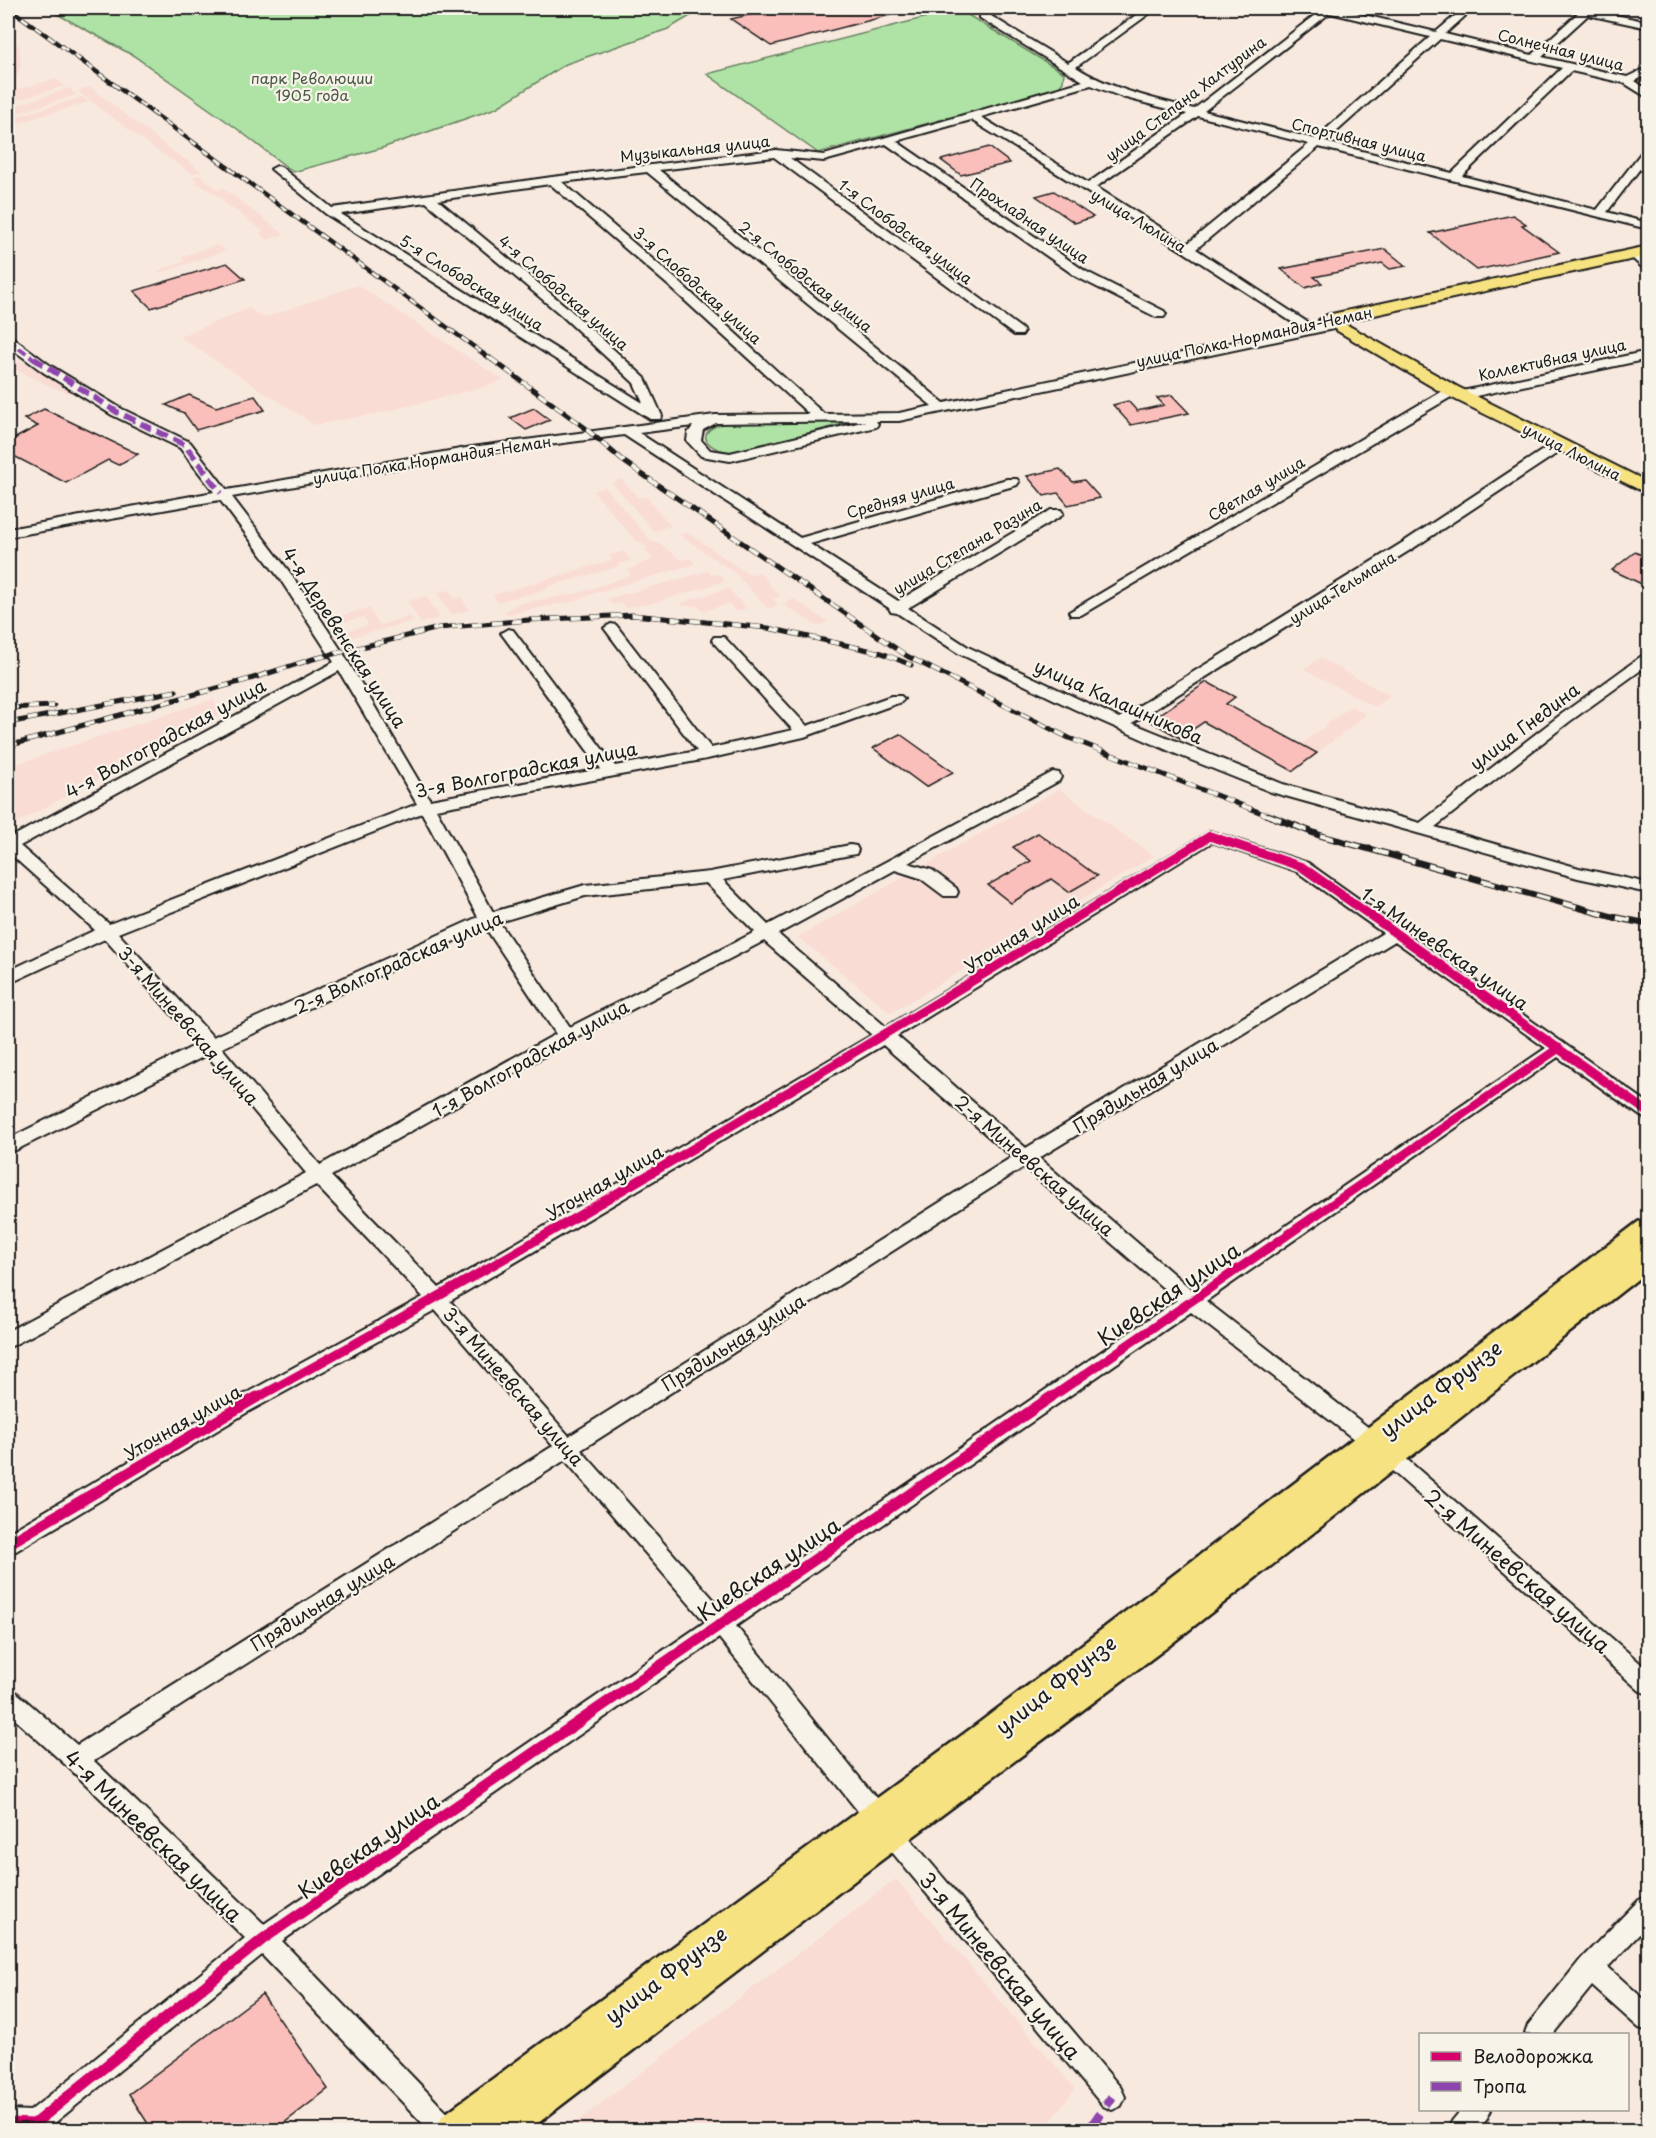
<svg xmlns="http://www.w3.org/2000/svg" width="1656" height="2138" font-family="'Playpen Sans',sans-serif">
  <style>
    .built { fill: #f9dcd4 }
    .green { fill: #afe3a5; stroke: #668060; stroke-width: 1.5 }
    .building { fill: #fbbfbb; stroke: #1c1c1c; stroke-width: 1.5 }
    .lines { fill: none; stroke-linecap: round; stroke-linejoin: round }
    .minor-casing { stroke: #1c1c1c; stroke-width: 4 }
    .major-casing { stroke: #1c1c1c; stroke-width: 4 }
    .highway-casing { stroke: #1c1c1c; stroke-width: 5 }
    .minor { fill: #f7f3e8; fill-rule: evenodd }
    .major { fill: #f7e281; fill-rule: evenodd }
    .highway { fill: #f7e281; fill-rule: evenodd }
    .rail-far2-casing { stroke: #1c1c1c; stroke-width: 4.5 }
    .rail-far1-casing { stroke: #1c1c1c; stroke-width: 5 }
    .rail-casing { stroke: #1c1c1c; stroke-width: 7 }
    .rail-far2 { stroke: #f7f3e8; stroke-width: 3; stroke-dasharray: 8; stroke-linecap: butt }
    .rail-far1 { stroke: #f7f3e8; stroke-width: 4; stroke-dasharray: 10; stroke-linecap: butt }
    .rail { stroke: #f7f3e8; stroke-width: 4.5; stroke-dasharray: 14; stroke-linecap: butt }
    .quiet-far2 { stroke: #8e44ad; stroke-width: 4.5; stroke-dasharray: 9 4.5; stroke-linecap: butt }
    .quiet-far1 { stroke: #8e44ad; stroke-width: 6; stroke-dasharray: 12 6; stroke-linecap: butt }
    .quiet { stroke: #8e44ad; stroke-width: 10; stroke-dasharray: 20 10; stroke-linecap: butt }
    .cycleway-far1-casing { stroke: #f7f3e8; stroke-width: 13 }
    .cycleway-casing { stroke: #f7f3e8; stroke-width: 15 }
    .cycleway-far1 { stroke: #d6006c; stroke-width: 9 }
    .cycleway { stroke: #d6006c; stroke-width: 11 }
    .labels { text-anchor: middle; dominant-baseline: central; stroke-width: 4.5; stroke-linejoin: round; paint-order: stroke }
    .far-street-label { font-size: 15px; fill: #1c1c1c; stroke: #f7f3e8 }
    .far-park-label { font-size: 15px; fill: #485845; stroke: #f7f3e8 }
    .street-label { font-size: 18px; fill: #1c1c1c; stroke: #f7f3e8 }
    .near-street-label { font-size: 21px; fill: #1c1c1c; stroke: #f7f3e8 }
  </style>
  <rect width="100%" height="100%" fill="#f8e9df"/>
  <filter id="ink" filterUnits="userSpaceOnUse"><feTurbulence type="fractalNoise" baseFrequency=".0167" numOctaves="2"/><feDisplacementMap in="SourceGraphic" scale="12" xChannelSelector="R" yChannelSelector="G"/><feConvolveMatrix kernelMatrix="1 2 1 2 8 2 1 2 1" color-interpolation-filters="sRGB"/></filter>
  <g filter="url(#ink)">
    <g class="built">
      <path d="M19 45 21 64 19 72 8 88V46Z"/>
      <path d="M55 79 65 86 16 100 12 97 17 94 13 91Z"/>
      <path d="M90 87 171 150 196 166 194 167 202 172 191 173 155 149 77 91Z"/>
      <path d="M69 88 77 95 14 114 8 108Z"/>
      <path d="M82 97 89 102 8 126V119Z"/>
      <path d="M199 175 218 190 223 188 284 234 268 240 259 233 263 231 222 201 224 199 195 182 197 181 192 177Z"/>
      <path d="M216 245 227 250 160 273 157 271 185 261 181 257Z"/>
      <path d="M358 285 503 380 481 388 384 412 315 425 179 337 249 308 263 318Z"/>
      <path d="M19 360 76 390 70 393 61 391 8 366Z"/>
      <path d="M622 479 638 498 645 496 671 526 653 531 612 482Z"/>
      <path d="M605 487 651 541 661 544 681 560 691 558 695 564 595 593 575 601 508 614 504 611 517 604 579 593 631 575 628 570 653 559 644 549 647 547 636 541 593 491Z"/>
      <path d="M687 532 749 575 759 572 780 596 773 599 778 605 768 609 736 574 680 535Z"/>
      <path d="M624 551 631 561 618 564V567L546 587V590L497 602 493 595 612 560 610 555Z"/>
      <path d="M708 571 712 575 719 574 725 581 650 604 626 608 621 603 612 605 607 599Z"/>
      <path d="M728 588 747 608 735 612 729 604 703 611 698 606H682L680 603Z"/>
      <path d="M449 590 455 599 461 597 470 610 451 615 437 593Z"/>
      <path d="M426 596 440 618 421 623 407 601Z"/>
      <path d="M794 599 828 622 817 626 783 604Z"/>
      <path d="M369 608 379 625 410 616 414 621 337 641 333 635 368 625 364 617 325 627 322 621Z"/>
      <path d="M1320 658 1390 696 1375 707 1304 669Z"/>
      <path d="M213 699 221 714 16 823 8 818V767Z"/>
      <path d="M1351 706 1367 714 1317 753 1300 745Z"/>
      <path d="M1059 789 1154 856 891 1013 798 937Z"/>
      <path d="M896 1879 1075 2089 1044 2130H566Z"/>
    </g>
    <g class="green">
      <path d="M46 8H704L668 29 566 64 496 108 382 148 293 172 236 128 134 56Z"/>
      <path d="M958 9 1064 73 1063 82 1058 88 818 153 707 74Z"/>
      <path d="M846 420 850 422 736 452C700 451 693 427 732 422Z"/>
    </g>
    <g class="building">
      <path d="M744 8H901L902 12 771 46 731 19 753 14Z"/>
      <path d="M989 147 1010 163 961 175 941 160Z"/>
      <path d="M1054 191 1093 217 1075 223 1036 196Z"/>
      <path d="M1513 215 1526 224 1522 225 1559 252 1477 270 1430 233Z"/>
      <path d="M1385 249 1406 266 1390 269 1382 263 1314 277 1322 283 1305 288 1281 269Z"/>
      <path d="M227 263 245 279 151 308 134 291Z"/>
      <path d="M189 395 216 407 255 396 265 410 196 430 184 413 166 405Z"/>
      <path d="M1172 395 1189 413 1131 425 1113 405 1128 401 1137 411 1164 405 1157 398Z"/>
      <path d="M534 408 550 420 526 430 510 418Z"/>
      <path d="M44 409 94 433 138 454 118 465 108 460 66 483 8 453V442L38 426 24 419Z"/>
      <path d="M1060 469 1073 482 1084 480 1100 498 1068 505 1058 493 1044 496 1027 476Z"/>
      <path d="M1635 552 1648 558V587L1612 570Z"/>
      <path d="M1207 682 1235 697 1226 704 1317 753 1293 771 1204 722 1180 738 1150 721Z"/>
      <path d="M900 734 953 772 926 787 873 748Z"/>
      <path d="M1038 833 1097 876 1069 892 1051 879 1011 903 988 885 1031 861 1013 847Z"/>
      <path d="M262 1994 328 2089 275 2130H152L129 2094Z"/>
    </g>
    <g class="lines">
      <g class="minor-casing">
        <g id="minor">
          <path d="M991 8H1002L991 16 1068 63 1146 8H1157L1076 67C1112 90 1152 98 1194 109L1320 11 1317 8H1335L1436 32 1464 8H1474L1445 34 1532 55 1578 13 1567 10 1566 8H1594L1593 10 1648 22V28L1588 15 1542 57 1627 77 1648 67V74L1635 81 1648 90V98L1624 83 1571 71 1462 176 1597 210 1644 149 1648 148V158L1607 212 1648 223V229L1319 147 1196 249 1307 322 1308 327 1338 322 1340 325 1338 328 899 421H876L878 424 876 427 730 461 701 456 687 441 688 433 693 426 639 433 800 538 1007 479H1017L1019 482 1017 485 810 544 898 601 1051 510H1061L1063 513 1061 516 908 608 968 647 1119 718 1405 541 1555 442H1565L1567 445 1565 448 1415 547 1132 723 1283 784 1420 823 1559 716 1643 655 1648 654V665L1569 722 1435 827 1579 868 1648 883V893L1578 878 1271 792 1176 754 1074 709 958 653 897 613 891 612 889 608 624 435 472 455 232 497 291 574 343 653 430 800 601 769 501 633 508 629 513 630 615 766 697 751 604 628 611 624 616 625 711 748 793 730 714 643 712 640 714 637H724L807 726 891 696H901L904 699 901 702 804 737 707 759 436 809 493 912 585 885 710 872 850 845 856 846 858 850 856 854 850 855 723 880 768 925 1053 772 1059 773 1061 777 1059 781 908 863 932 870 956 888 958 892 956 896H944L920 878 895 870 778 934 886 1027 1210 831 1308 863 1648 1103V1119L1642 1117 1558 1057 1206 1301 1378 1435 1381 1441 1378 1447 1371 1450 1364 1447 1191 1312 736 1626 885 1809 889 1817 887 1822 890 1821 898 1824 1121 2088 1125 2097 1121 2106 1112 2110 1103 2106 882 1840 878 1832 880 1827 877 1828 869 1825 719 1638 282 1941 455 2121 459 2130H429L262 1955 46 2130H8V2110L30 2111 245 1938 68 1767 8 1713V1689L16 1692 77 1745 553 1446 435 1310 246 1413 16 1551 8 1553V1533L232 1401 423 1297 316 1185 8 1348V1331L306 1173 207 1055 8 1154V1139L198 1044 105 939 8 984V971L95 930 8 852V839L334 662 280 579 220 500 8 537V529L214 492 180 448 112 415 43 372 8 346V336L12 337 51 366 122 409 190 442 227 490 472 447 715 415 809 414 669 286 550 184 438 200 568 308 645 378 662 416 660 419H650L326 214 271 169 277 166 281 167 332 208 552 177 776 150 824 155 1083 81 980 18V14ZM1330 13 1430 37 1315 139 1204 111ZM1440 39 1562 68 1452 173 1325 142ZM1091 85 1122 97 1187 114 1088 183 981 117ZM1198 116 1309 144 1187 244 1096 187ZM971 120 1184 252 1301 328 944 403 659 170 774 157 1014 335H1022L1024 332 1022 329 790 158 824 161 886 144 1077 277 1156 317H1164L1166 314 1164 311 1085 271 896 141ZM647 172 932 406 899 413 824 414 677 280 562 182ZM426 202 560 314 634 383 643 403 341 214ZM866 421 730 453 710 450 701 440 703 430 716 423ZM339 671 417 804 109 924 20 846ZM422 813 478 917 213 1037 118 933ZM1212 842 1296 871 1383 933 1026 1148 897 1036ZM706 883 755 932 570 1027 499 922 585 896ZM485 927 556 1034 320 1165 222 1048ZM764 941 872 1035 439 1288 331 1176 573 1040ZM1395 941 1546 1048 1192 1290 1039 1158ZM883 1045 1012 1157 569 1436 450 1301ZM1024 1167 1177 1300 723 1610 581 1450ZM565 1460 705 1622 264 1924 94 1761Z"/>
          <path d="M1639 255 1648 261V269H1644L1633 259Z"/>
          <path d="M1648 351V359L1462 399 1457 398 1456 394 1081 615H1071L1069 612 1447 388H1457L1458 392Z"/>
          <path d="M1388 1446 1395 1449 1648 1670V1694L1640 1691 1381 1461 1378 1455 1381 1449Z"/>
          <path d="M1648 1896V1925L1608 1967 1648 2003V2031L1639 2028 1592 1986 1553 2034H1525L1528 2025 1581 1959 1639 1900Z"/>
          <path d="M1461 2110H1491L1487 2119 1478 2130H1448L1452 2121Z"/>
        </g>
      </g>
      <g class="major-casing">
        <path id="major" d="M1648 246V256L1342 322 1458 387 1648 482V494L1446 395 1319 320 1327 315Z"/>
      </g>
      <g class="highway-casing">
        <path id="highway" d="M1648 1219V1271L1166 1648 879 1862 529 2130H437L442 2116 980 1722 1638 1222Z"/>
      </g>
      <use href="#minor" class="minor"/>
      <use href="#major" class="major"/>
      <use href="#highway" class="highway"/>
      <g class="rail-far2-casing">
        <path id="rail-far2" d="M9 8 492 360"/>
      </g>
      <g class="rail-far1-casing">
        <g id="rail-far1">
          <path d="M490 358 584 427 623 461 907 656 1069 738 1272 817"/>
          <path d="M8 708 54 706"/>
          <path d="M8 723 176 691"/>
          <path d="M8 746 250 679 313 659 439 628 529 620 633 615 768 628 882 653 911 665"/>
        </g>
      </g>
      <g class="rail-casing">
        <path id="rail" d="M1268 815 1319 835 1613 917 1648 924"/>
      </g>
      <use href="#rail-far2" class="rail-far2"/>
      <use href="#rail-far1" class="rail-far1"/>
      <use href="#rail" class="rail"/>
      <path class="quiet-far2" d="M8 340 35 360"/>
      <path class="quiet-far1" d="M33 358 117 412 185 445 221 493"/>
      <path class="quiet" d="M1089 2130 1112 2097"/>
      <g class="cycleway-far1-casing">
        <g id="cycleway-far1">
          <path d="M255 1399C579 1221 895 1029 1210 836L1302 867 1648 1112"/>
          <path d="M1049 1399 1559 1048"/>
        </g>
      </g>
      <g class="cycleway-casing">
        <g id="cycleway">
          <path d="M8 1544 257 1397"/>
          <path d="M8 2123 34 2124 263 1939 1051 1397"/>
        </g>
      </g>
      <use href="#cycleway-far1" class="cycleway-far1"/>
      <use href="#cycleway" class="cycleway"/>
    </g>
  </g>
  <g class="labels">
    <g class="far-street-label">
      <text transform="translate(1561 49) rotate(14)">Солнечная улица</text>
      <text transform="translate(1185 98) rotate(-37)">улица Степана Халтурина</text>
      <text transform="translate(1359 139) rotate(14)">Спортивная улица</text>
      <text transform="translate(695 148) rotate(-6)">Музыкальная улица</text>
      <text transform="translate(1030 220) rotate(34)">Прохладная улица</text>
      <text transform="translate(1139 220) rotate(31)">улица Люлина</text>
      <text transform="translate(906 231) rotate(37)">1-я Слободская улица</text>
      <text transform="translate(806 276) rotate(39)">2-я Слободская улица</text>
      <text transform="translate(472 282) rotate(32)">5-я Слободская улица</text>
      <text transform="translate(698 285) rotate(42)">3-я Слободская улица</text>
      <text transform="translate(564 292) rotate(41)">4-я Слободская улица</text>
      <text transform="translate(1254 336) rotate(-12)">улица Полка Нормандия-Неман</text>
      <text transform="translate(1552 359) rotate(-12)">Коллективная улица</text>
      <text transform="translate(1572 451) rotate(27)">улица Люлина</text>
      <text transform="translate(432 459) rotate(-9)">улица Полка Нормандия-Неман</text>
      <text transform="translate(1256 488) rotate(-31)">Светлая улица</text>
      <text transform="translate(900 497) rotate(-16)">Средняя улица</text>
      <text transform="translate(967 546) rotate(-31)">улица Степана Разина</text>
      <text transform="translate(1342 587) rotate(-32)">улица Тельмана</text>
    </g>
    <g class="far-park-label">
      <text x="312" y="77">парк Революции<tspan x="312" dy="17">1905 года</tspan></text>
    </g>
    <g class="street-label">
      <text transform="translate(345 637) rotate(57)">4-я Деревенская улица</text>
      <text transform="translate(1119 701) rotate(24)">улица Калашникова</text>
      <text transform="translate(1524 726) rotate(-37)">улица Гнедина</text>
      <text transform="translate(165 738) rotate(-29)">4-я Волгоградская улица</text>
      <text transform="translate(526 769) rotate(-11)">3-я Волгоградская улица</text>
      <text transform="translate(1021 933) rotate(-32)">Уточная улица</text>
      <text transform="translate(1445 948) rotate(35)">1-я Минеевская улица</text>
      <text transform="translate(398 962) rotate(-24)">2-я Волгоградская улица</text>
      <text transform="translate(189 1025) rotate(49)">3-я Минеевская улица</text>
      <text transform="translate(530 1058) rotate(-29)">1-я Волгоградская улица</text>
      <text transform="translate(1145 1085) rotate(-31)">Прядильная улица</text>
      <text transform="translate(1035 1165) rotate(41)">2-я Минеевская улица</text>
      <text transform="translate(604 1182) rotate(-30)">Уточная улица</text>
      <text transform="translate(733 1342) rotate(-32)">Прядильная улица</text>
      <text transform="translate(514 1386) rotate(49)">3-я Минеевская улица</text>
      <text transform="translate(182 1422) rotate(-30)">Уточная улица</text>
      <text transform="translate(322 1602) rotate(-32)">Прядильная улица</text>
    </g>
    <g class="near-street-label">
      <text transform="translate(1168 1293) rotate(-34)">Киевская улица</text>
      <text transform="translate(1440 1388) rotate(-37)">улица Фрунзе</text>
      <text transform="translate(768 1568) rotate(-34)">Киевская улица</text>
      <text transform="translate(1518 1570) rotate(41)">2-я Минеевская улица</text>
      <text transform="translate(1055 1684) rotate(-38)">улица Фрунзе</text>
      <text transform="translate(154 1835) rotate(44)">4-я Минеевская улица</text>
      <text transform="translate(368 1845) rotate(-35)">Киевская улица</text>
      <text transform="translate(1001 1965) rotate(50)">3-я Минеевская улица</text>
      <text transform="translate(665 1974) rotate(-37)">улица Фрунзе</text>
    </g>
  </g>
  <rect width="1656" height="2138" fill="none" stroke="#f7f3e8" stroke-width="30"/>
  <rect x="15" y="15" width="1626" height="2108" fill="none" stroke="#1c1c1c" stroke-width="2" filter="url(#ink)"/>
  <rect x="1419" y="2033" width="210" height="78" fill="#f7f3e8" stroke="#9f9d96" stroke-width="1.5"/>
  <rect x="1431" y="2052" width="30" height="9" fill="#d6006c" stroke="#9f9d96" stroke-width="1.5"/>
  <text x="1473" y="2063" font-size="18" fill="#1c1c1c">Велодорожка</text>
  <rect x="1431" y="2082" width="30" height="9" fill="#8e44ad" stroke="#9f9d96" stroke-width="1.5"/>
  <text x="1473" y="2093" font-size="18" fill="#1c1c1c">Тропа</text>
</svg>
